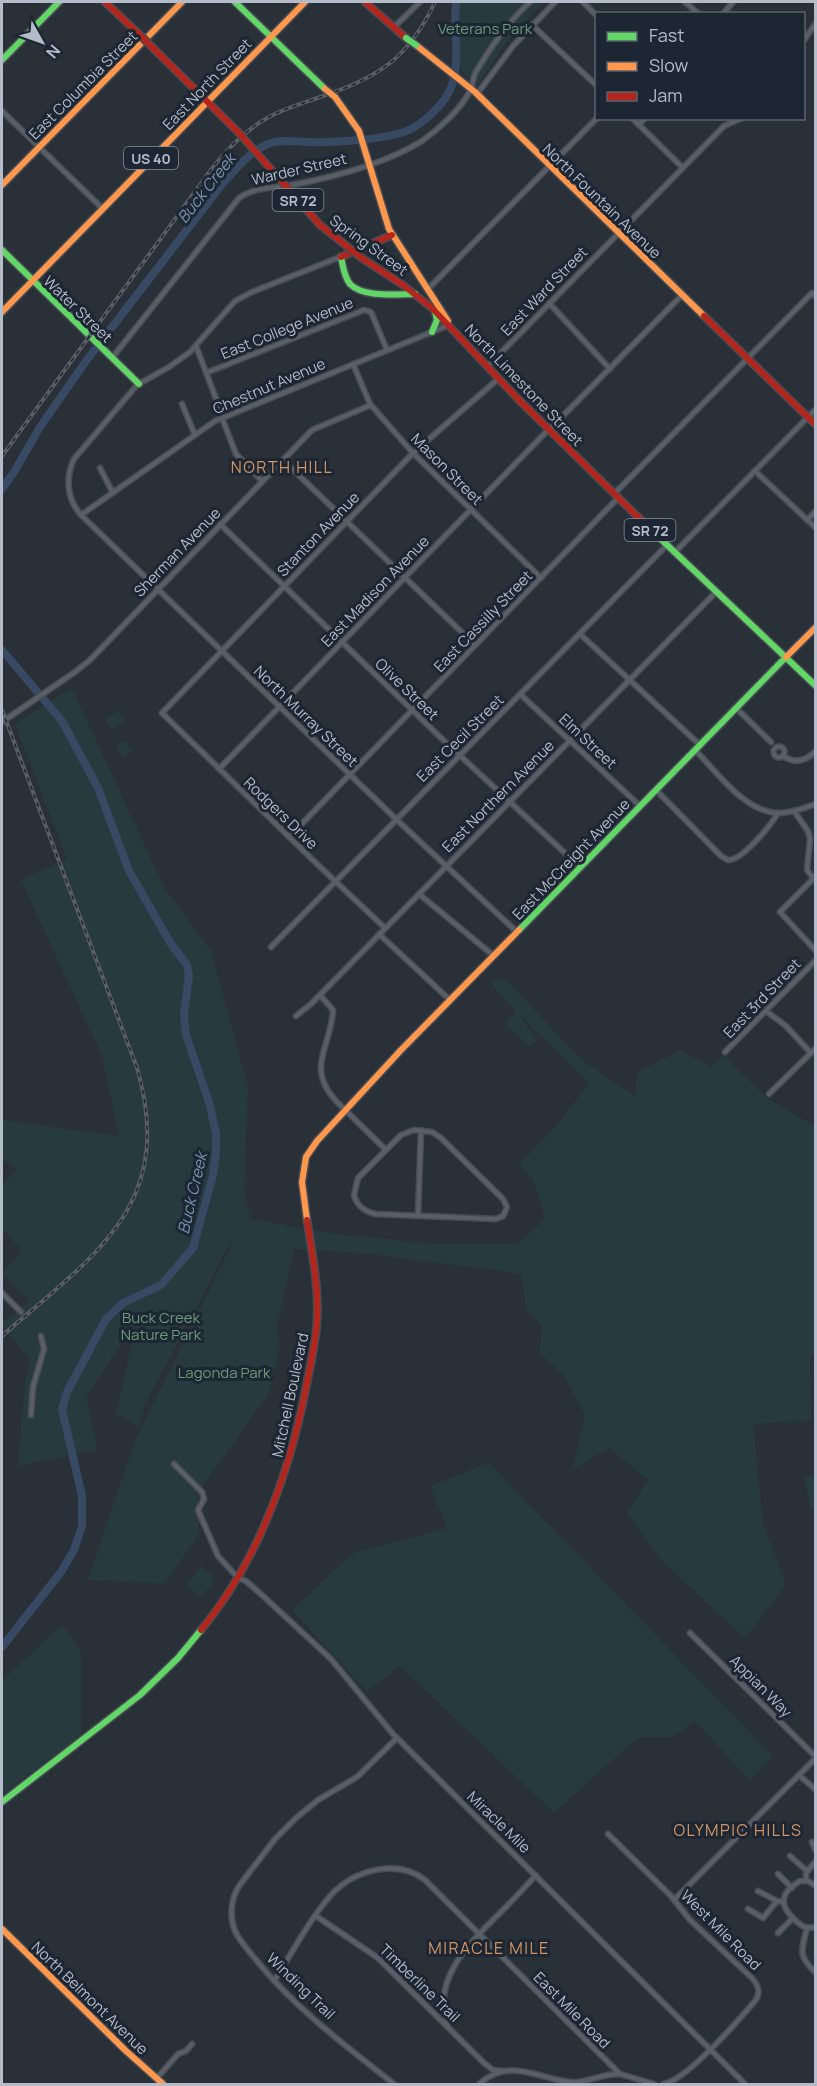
<svg xmlns="http://www.w3.org/2000/svg" width="817" height="2086" font-family="Manrope,sans-serif">
  <style>
    .green { fill: #273a3e }
    .lines { fill: none; stroke-linecap: round; stroke-linejoin: round }
    .river { stroke: #384963; stroke-width: 8 }
    .street-casing { stroke: #484c53; stroke-width: 7 }
    .fast-casing { stroke: #484c53; stroke-width: 9 }
    .slow-casing { stroke: #484c53; stroke-width: 9 }
    .jam-casing { stroke: #484c53; stroke-width: 9 }
    .street { stroke: #5a5e66; stroke-width: 4 }
    .fast { stroke: #63d668; stroke-width: 6 }
    .slow { stroke: #ff974d; stroke-width: 6 }
    .jam { stroke: #b3261e; stroke-width: 6 }
    .rail-casing { stroke: #595d64; stroke-width: 4 }
    .rail { stroke: #1d2633; stroke-width: 1.5; stroke-dasharray: 4.5; stroke-linecap: butt }
    .fast-bridge-casing { stroke: #484c53; stroke-width: 9; stroke-linecap: butt }
    .slow-bridge-casing { stroke: #484c53; stroke-width: 9; stroke-linecap: butt }
    .jam-bridge-casing { stroke: #484c53; stroke-width: 9; stroke-linecap: butt }
    .fast-bridge { stroke: #63d668; stroke-width: 6 }
    .slow-bridge { stroke: #ff974d; stroke-width: 6 }
    .jam-bridge { stroke: #b3261e; stroke-width: 6 }
    .labels { text-anchor: middle; dominant-baseline: central; stroke-width: 6; stroke-linejoin: round; paint-order: stroke }
    .shield { fill: #1d2633; stroke: #878f9c; stroke-width: 1.5 }
    .shield-label { font-size: 14px; font-weight: bold; fill: #b4bcc9 }
    .park-label { font-size: 15px; fill: #6b9a76; stroke: #1d2633 }
    .street-label { font-size: 15px; fill: #b4bcc9; stroke: #1d2633 }
    .water-label { font-size: 16px; font-style: italic; fill: #7c92b1; stroke: #1d2633 }
    .neighbourhood-label { font-size: 16px; letter-spacing: 1.5px; fill: #d59563; stroke: #1d2633 }
  </style>
  <rect width="100%" height="100%" fill="#2a3038"/>
  <g class="green">
    <path d="M459 2H544L513 33 476 87 459 68 460 55Z"/>
    <path d="M72 688 164 887 211 951 248 1087 244 1192 251 1219 331 1233 432 1244H518L545 1219 534 1181 519 1165 555 1127 589 1083 519 1014 536 1040 529 1046 505 1024 515 1012H517L493 987 492 980 507 981 585 1063 598 1069V1072L635 1096 638 1072 680 1050 711 1067 723 1055 767 1098 815 1126 816 1352 810 1357 811 1421 753 1424 763 1523 786 1585 745 1638 663 1562 627 1513 648 1480 609 1448 573 1469 585 1415 563 1375 540 1353 542 1325 526 1309 522 1274 379 1255 294 1249 277 1327 280 1346 269 1393 198 1493 199 1534 165 1584 88 1580 135 1441 230 1248 231 1241 145 1405 139 1426 116 1414 137 1320 86 1397 98 1450 18 1466 25 1382 30 1360 2 1326V1323L29 1301 2 1273 22 1251 2 1228V1185L17 1170 2 1159V1120L119 1136 102 1056 21 880 67 859 15 724Z"/>
    <path d="M119 711 125 722 111 730 105 719Z"/>
    <path d="M126 741 132 752 123 759 116 745Z"/>
    <path d="M489 1463 773 1756 750 1780 694 1721 673 1737H638L554 1813 400 1666 367 1692 292 1610 353 1553 447 1528 430 1486Z"/>
    <path d="M815 1475V1508L811 1509 804 1478Z"/>
    <path d="M202 1566 216 1579 201 1597 186 1585Z"/>
    <path d="M62 1624 81 1652V1735L2 1794V1681Z"/>
  </g>
  <g class="lines">
    <g class="river">
      <path d="M2 489 14 472 40 427 86 361 223 183C237 168 249 152 268 144 279 139 297 142 309 142 332 143 390 139 409 130 424 123 445 103 451 88 461 60 453 31 456 2"/>
      <path d="M2 650 62 721 98 788 129 871 171 944 187 965 189 976 184 1014 186 1035 209 1102 216 1133V1152L213 1175 193 1248 161 1285 123 1303 106 1319 67 1392 62 1409 82 1496V1526L74 1550 61 1572 2 1647"/>
    </g>
    <g class="street-casing">
      <g id="street">
        <path d="M583 2 596 15"/>
        <path d="M685 2 699 14"/>
        <path d="M723 14 733 2"/>
        <path d="M532 25 596 85"/>
        <path d="M394 27 420 2"/>
        <path d="M804 40 816 23"/>
        <path d="M477 94 513 46 555 2"/>
        <path d="M2 111 102 208"/>
        <path d="M632 118 682 167"/>
        <path d="M639 125 645 118"/>
        <path d="M340 257 252 292 235 301 190 352 169 367 137 385 74 459C65 478 67 499 81 515L397 820 517 932"/>
        <path d="M427 290 597 118"/>
        <path d="M549 303 610 369"/>
        <path d="M196 346 223 417"/>
        <path d="M112 358 239 198C254 187 274 188 292 185 334 177 385 164 422 141 439 129 460 110 470 91 473 86 472 78 477 70 492 45 509 21 530 2"/>
        <path d="M353 364 370 404 413 453 541 578"/>
        <path d="M487 367 724 126 742 118"/>
        <path d="M206 373 364 310 371 312 387 350"/>
        <path d="M182 404 195 435"/>
        <path d="M222 418 236 454 262 481"/>
        <path d="M550 429 682 295"/>
        <path d="M283 460 475 645"/>
        <path d="M100 468 113 493"/>
        <path d="M755 471 816 528"/>
        <path d="M614 494 812 293 816 297"/>
        <path d="M81 515 215 421 449 325"/>
        <path d="M807 520 816 511"/>
        <path d="M220 524 439 736 580 867"/>
        <path d="M675 552 816 409"/>
        <path d="M580 634 700 745"/>
        <path d="M520 694 640 806"/>
        <path d="M736 708 771 742"/>
        <path d="M2 722 75 672 90 660 312 430 371 405"/>
        <circle cx="779" cy="752" r="5.5"/>
        <path d="M695 750C717 772 745 813 779 813 792 813 804 808 816 804"/>
        <path d="M783 756C795 764 806 761 816 751"/>
        <path d="M219 769 548 430"/>
        <path d="M656 790 721 856 728 860C743 860 770 826 778 813"/>
        <path d="M794 811 808 831 810 839 807 870 813 878"/>
        <path d="M289 837 617 499"/>
        <path d="M816 876 780 912 816 951"/>
        <path d="M419 894 494 956"/>
        <path d="M385 928 316 863 162 713 413 453 498 379"/>
        <path d="M379 934 450 1000"/>
        <path d="M271 947 666 546"/>
        <path d="M320 995 333 1010C331 1048 305 1067 336 1101L385 1149"/>
        <path d="M766 1011 786 1026 811 1053"/>
        <path d="M296 1016 311 1004 716 592"/>
        <path d="M725 1052 816 960"/>
        <path d="M769 1094 816 1048"/>
        <path d="M414 1130 432 1132 441 1138 503 1199 507 1207 503 1216 496 1219 375 1214C364 1211 357 1206 354 1195L358 1178 401 1135Z"/>
        <path d="M418 1216 421 1130"/>
        <path d="M2 1293 21 1312"/>
        <path d="M31 1415 33 1387 44 1349 41 1336"/>
        <path d="M174 1464 202 1492 204 1499 198 1510 218 1556 238 1578 246 1581 262 1595 331 1659 393 1734 745 2084"/>
        <path d="M690 1633 816 1757"/>
        <path d="M799 1775 816 1790"/>
        <path d="M608 1834 671 1896 690 1920 752 1978C759 1986 761 1993 755 2001 737 2022 688 2079 664 2084"/>
        <path d="M812 1842 816 1851"/>
        <path d="M790 1856 807 1871"/>
        <path d="M778 1874 792 1888"/>
        <path d="M806 1880V1873L816 1861"/>
        <path d="M816 1886 808 1881H800C781 1892 778 1904 794 1919 801 1926 805 1929 816 1927"/>
        <path d="M758 1891 777 1901"/>
        <path d="M674 1900 816 1758"/>
        <path d="M748 1909 763 1918 777 1901 783 1902"/>
        <path d="M316 1916 378 1958 484 2063 493 2070 504 2071"/>
        <path d="M807 1928C801 1951 798 1956 816 1973"/>
        <path d="M778 1933 793 1918"/>
        <path d="M274 1981C292 1953 309 1920 331 1895 354 1870 397 1858 425 1880L620 2074 654 2084"/>
        <path d="M448 2026C429 1978 474 1939 504 1909 515 1898 526 1886 536 1875"/>
        <path d="M157 2078 178 2054 186 2051 192 2044"/>
        <path d="M394 2084C347 2047 295 2008 257 1961 249 1951 240 1942 235 1931 229 1916 231 1899 239 1886L275 1839 296 1818 318 1800 357 1777 397 1738"/>
        <path d="M479 2084C504 2062 526 2072 554 2079 562 2081 570 2083 578 2082 592 2080 604 2074 619 2074"/>
      </g>
    </g>
    <g class="fast-casing">
      <g id="fast">
        <path d="M235 2 325 89"/>
        <path d="M2 60 59 2"/>
        <path d="M2 250 139 384"/>
        <path d="M341 257C343 266 344 277 350 284 363 298 398 294 415 294"/>
        <path d="M432 332 437 320 435 311"/>
        <path d="M646 525 816 686"/>
        <path d="M519 930 786 657"/>
        <path d="M2 1802 140 1695 178 1658 201 1630"/>
      </g>
    </g>
    <g class="slow-casing">
      <g id="slow">
        <path d="M416 45 475 92 704 316"/>
        <path d="M335 97 359 131 389 229 448 321"/>
        <path d="M2 185 182 2"/>
        <path d="M2 312 305 2"/>
        <path d="M786 657 816 627"/>
        <path d="M307 1220 302 1182 306 1157 317 1141 401 1050 519 930"/>
        <path d="M2 1929 125 2050 163 2084"/>
      </g>
    </g>
    <g class="jam-casing">
      <g id="jam">
        <path d="M105 2 140 35"/>
        <path d="M365 2 406 38"/>
        <path d="M149 44 239 133"/>
        <path d="M341 257 392 235"/>
        <path d="M363 259 403 285 433 309 518 399 646 525"/>
        <path d="M704 316 816 425"/>
        <path d="M201 1630C258 1561 289 1475 306 1388 310 1366 316 1343 317 1320 319 1287 312 1253 307 1220"/>
      </g>
    </g>
    <use href="#street" class="street"/>
    <use href="#fast" class="fast"/>
    <use href="#slow" class="slow"/>
    <use href="#jam" class="jam"/>
    <g class="rail-casing">
      <g id="rail">
        <path d="M2 456 210 171C226 150 244 131 267 118 285 108 304 103 323 96 380 77 409 57 435 2"/>
        <path d="M2 710 137 1068C177 1206 94 1255 2 1336"/>
      </g>
    </g>
    <use href="#rail" class="rail"/>
    <g class="fast-bridge-casing">
      <path id="fast-bridge" d="M406 38 416 45"/>
    </g>
    <g class="slow-bridge-casing">
      <path id="slow-bridge" d="M325 89 335 97"/>
    </g>
    <g class="jam-bridge-casing">
      <g id="jam-bridge">
        <path d="M140 35 149 44"/>
        <path d="M239 133 320 225 363 259"/>
      </g>
    </g>
    <use href="#fast-bridge" class="fast-bridge"/>
    <use href="#slow-bridge" class="slow-bridge"/>
    <use href="#jam-bridge" class="jam-bridge"/>
  </g>
  <g class="labels">
    <g class="shield">
      <rect x="124" y="147" width="54" height="22" rx="4.5"/>
      <rect x="272.5" y="189" width="51" height="22" rx="4.5"/>
      <rect x="624.5" y="519" width="51" height="22" rx="4.5"/>
    </g>
    <g class="shield-label">
      <text x="151" y="158">US 40</text>
      <text x="298" y="200">SR 72</text>
      <text x="650" y="530">SR 72</text>
    </g>
    <g class="park-label">
      <text x="485" y="28">Veterans Park</text>
      <text x="161" y="1317">Buck Creek<tspan x="161" dy="17">Nature Park</tspan></text>
      <text x="224" y="1372">Lagonda Park</text>
    </g>
    <g class="street-label">
      <text transform="translate(207 84) rotate(-46)">East North Street</text>
      <text transform="translate(83 85) rotate(-45)">East Columbia Street</text>
      <text transform="translate(299 169) rotate(-13)">Warder Street</text>
      <text transform="translate(602 201) rotate(44)">North Fountain Avenue</text>
      <text transform="translate(369 245) rotate(36)">Spring Street</text>
      <text transform="translate(544 291) rotate(-46)">East Ward Street</text>
      <text transform="translate(78 309) rotate(44)">Water Street</text>
      <text transform="translate(287 328) rotate(-22)">East College Avenue</text>
      <text transform="translate(524 385) rotate(46)">North Limestone Street</text>
      <text transform="translate(269 386) rotate(-23)">Chestnut Avenue</text>
      <text transform="translate(447 469) rotate(45)">Mason Street</text>
      <text transform="translate(318 534) rotate(-46)">Stanton Avenue</text>
      <text transform="translate(177 552) rotate(-46)">Sherman Avenue</text>
      <text transform="translate(375 591) rotate(-46)">East Madison Avenue</text>
      <text transform="translate(483 621) rotate(-46)">East Cassilly Street</text>
      <text transform="translate(407 689) rotate(44)">Olive Street</text>
      <text transform="translate(306 716) rotate(44)">North Murray Street</text>
      <text transform="translate(460 738) rotate(-45)">East Cecil Street</text>
      <text transform="translate(588 741) rotate(43)">Elm Street</text>
      <text transform="translate(498 796) rotate(-45)">East Northern Avenue</text>
      <text transform="translate(281 813) rotate(44)">Rodgers Drive</text>
      <text transform="translate(571 859) rotate(-46)">East McCreight Avenue</text>
      <text transform="translate(762 998) rotate(-46)">East 3rd Street</text>
      <text transform="translate(290 1395) rotate(-78)">Mitchell Boulevard</text>
      <text transform="translate(761 1686) rotate(45)">Appian Way</text>
      <text transform="translate(499 1822) rotate(44)">Miracle Mile</text>
      <text transform="translate(721 1930) rotate(45)">West Mile Road</text>
      <text transform="translate(420 1983) rotate(44)">Timberline Trail</text>
      <text transform="translate(301 1986) rotate(44)">Winding Trail</text>
      <text transform="translate(90 1998) rotate(44)">North Belmont Avenue</text>
      <text transform="translate(572 2010) rotate(45)">East Mile Road</text>
    </g>
    <g class="water-label">
      <text transform="translate(206 188) rotate(-52)">Buck Creek</text>
      <text transform="translate(192 1193) rotate(-77)">Buck Creek</text>
    </g>
    <g class="neighbourhood-label">
      <text x="282" y="467">NORTH HILL</text>
      <text x="738" y="1830">OLYMPIC HILLS</text>
      <text x="489" y="1948">MIRACLE MILE</text>
    </g>
  </g>
  <rect width="817" height="2086" fill="none" stroke="#b4bcc9" stroke-width="6"/>
  <rect x="595" y="12" width="210" height="108" fill="#1d2633" stroke="#59626f" stroke-width="1.5"/>
  <rect x="607" y="32" width="30" height="9" fill="#63d668" stroke="#59626f" stroke-width="1.5"/>
  <text x="649" y="42" font-size="18" fill="#b4bcc9">Fast</text>
  <rect x="607" y="62" width="30" height="9" fill="#ff974d" stroke="#59626f" stroke-width="1.5"/>
  <text x="649" y="72" font-size="18" fill="#b4bcc9">Slow</text>
  <rect x="607" y="92" width="30" height="9" fill="#b3261e" stroke="#59626f" stroke-width="1.5"/>
  <text x="649" y="102" font-size="18" fill="#b4bcc9">Jam</text>
  <g transform="translate(42 42) rotate(130)" stroke="#1d2633" stroke-width="4.5" paint-order="stroke">
  <path d="M0-4.5L10 22L0 15L-10 22Z" fill="#b4bcc9"/>
  <text y="-9" font-size="16" font-weight="bold" text-anchor="middle" fill="#b4bcc9">N</text>
  </g>
</svg>
